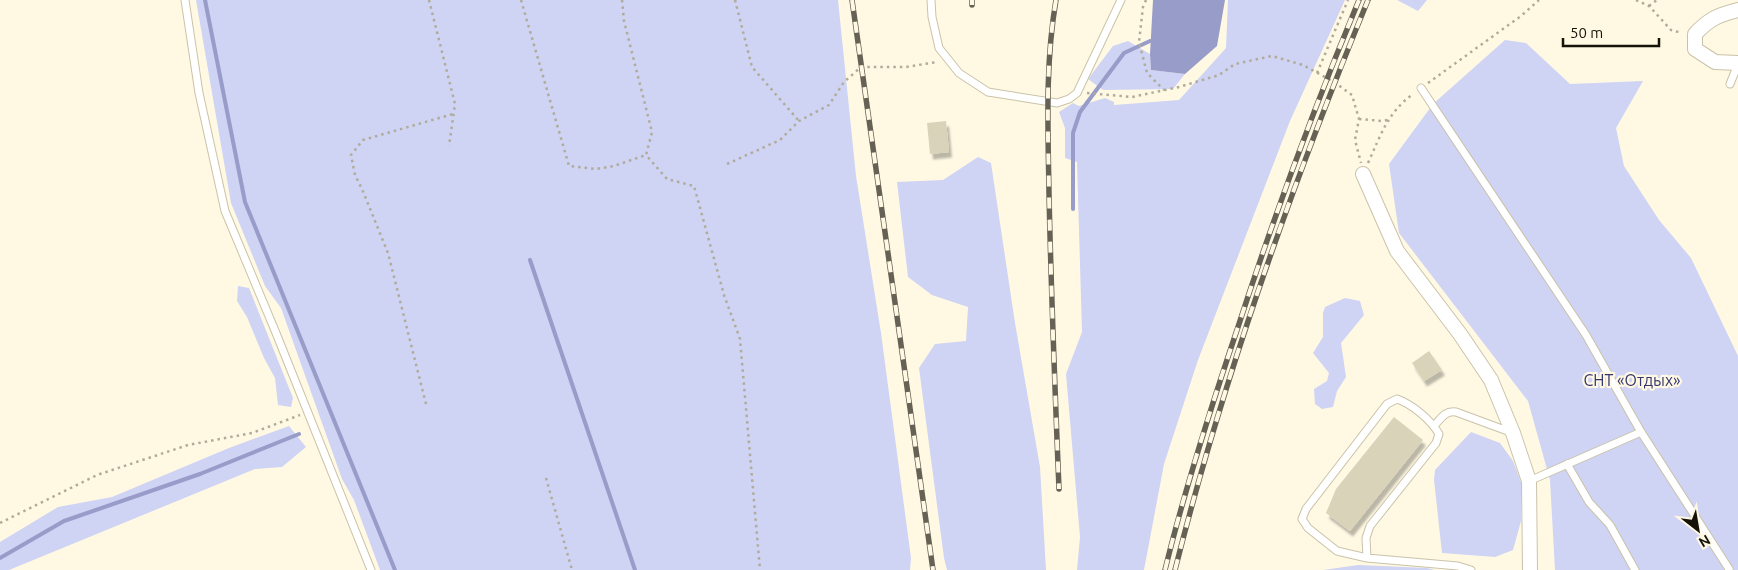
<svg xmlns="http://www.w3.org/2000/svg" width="1738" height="570" font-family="Ubuntu,sans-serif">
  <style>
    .green { fill: #cfd3f4 }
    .water { fill: #989cc9 }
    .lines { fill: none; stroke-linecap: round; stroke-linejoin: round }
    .stream { stroke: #989cc9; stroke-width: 4 }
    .building { fill: #d9d3b9; filter: url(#shadow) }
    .lane-casing { stroke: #c9c3a9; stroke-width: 9 }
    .street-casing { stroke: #c9c3a9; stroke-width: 16 }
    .path { stroke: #b0ac9b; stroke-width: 2.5; stroke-dasharray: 2.5 4; stroke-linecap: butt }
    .lane { stroke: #fff; stroke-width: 7 }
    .street { stroke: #fff; stroke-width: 14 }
    .rail-casing { stroke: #656255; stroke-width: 5.5 }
    .rail { stroke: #fff9e4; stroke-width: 4; stroke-dasharray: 11; stroke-linecap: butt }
    .labels { text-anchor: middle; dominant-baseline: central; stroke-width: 4.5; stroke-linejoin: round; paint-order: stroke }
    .park-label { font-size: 16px; fill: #363670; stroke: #fff9e4 }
  </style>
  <defs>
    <filter id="shadow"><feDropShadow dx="3" dy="5.5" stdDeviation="1" flood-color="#0004"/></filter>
  </defs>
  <rect width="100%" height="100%" fill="#fff9e4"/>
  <g class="green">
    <path d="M196 0H838L856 176 881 333 911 558 910 570H380L354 500 342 479 281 308 265 286 231 203Z"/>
    <path d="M1228 0H1345L1290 121 1198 360 1164 464 1144 570H1077L1080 537 1066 374 1082 332 1077 162 1065 158V128L1059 112 1073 103 1079 106 1105 98 1114 102V105L1179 100 1226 48Z"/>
    <path d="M1397 0H1427L1418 11Z"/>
    <path d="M1505 40 1526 43 1570 84 1643 81 1616 128 1624 166 1659 220 1691 258 1738 356V570H1555L1550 480 1528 401 1399 233 1389 164 1433 104Z"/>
    <path d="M1128 41 1150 54 1151 70 1185 74 1173 89 1103 90 1088 79 1113 46Z"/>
    <path d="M978 157 991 163 1015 323 1040 467 1046 570H947L944 558 919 368 935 344 966 341 968 307 932 295 908 277 897 182 943 180Z"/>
    <path d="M238 286 249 288 293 398 291 407 278 405 275 378 264 358 247 317 237 301Z"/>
    <path d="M1345 298 1360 301 1364 315 1341 343 1346 377 1337 391 1333 407 1322 409 1315 404 1314 389 1327 381 1329 373 1313 353 1323 337V313L1325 307Z"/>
    <path d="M289 426 306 447 282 467 255 469 9 570H0V542L58 507 112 497 229 448Z"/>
    <path d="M1471 432 1500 443 1513 461 1522 485 1521 521 1513 550 1495 557 1442 553 1434 480 1435 470Z"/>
    <path d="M1358 565 1427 568 1435 570H1323Z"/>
  </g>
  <path class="water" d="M1153 0H1225L1217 46 1185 74 1151 70 1150 54Z"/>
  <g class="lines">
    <g class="stream">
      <path d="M205 0 245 202 395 570"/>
      <path d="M1073 209V133L1080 112 1124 53 1150 41"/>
      <path d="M530 260 635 570"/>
      <path d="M0 558 64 521 200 474 299 434"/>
    </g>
  </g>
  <g class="building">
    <path d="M946 121 949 152 930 154 927 123Z"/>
    <path d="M1429 351 1442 370 1424 381 1412 363Z"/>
    <path d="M1394 417 1423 440 1350 531 1326 513 1336 489Z"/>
  </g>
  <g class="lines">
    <g class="lane-casing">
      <g id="lane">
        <path d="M185 0 199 93 225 211 276 333 371 570"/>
        <path d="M931 0 932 17 939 48 959 73 988 92 1057 103 1069 99 1077 93 1121 0"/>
        <path d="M1730 84 1738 64"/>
        <path d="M1421 88 1586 335 1641 432 1529 481"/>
        <path d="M1434 426C1441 418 1446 410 1456 412L1513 433"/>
        <path d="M1641 432 1729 569"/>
        <path d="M1567 464 1589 502 1610 525 1635 570"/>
        <path d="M1367 558 1366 538 1370 526 1436 443 1439 434C1431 420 1412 404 1397 399L1387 404 1306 509 1302 519 1308 528 1337 551 1367 558 1458 566 1471 570"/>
      </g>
    </g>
    <g class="street-casing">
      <g id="street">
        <path d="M1738 10C1718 15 1709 19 1695 34V49L1715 62 1738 63"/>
        <path d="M1363 174 1397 251 1460 334 1491 380 1513 433 1529 481 1530 570"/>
      </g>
    </g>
    <g class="path">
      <path d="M429 0 455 104 449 146"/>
      <path d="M521 0 569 166 596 169 614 166 646 155"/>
      <path d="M622 0 624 21 652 132 646 155 667 179 694 186 724 295 740 339 760 570"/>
      <path d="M735 0 752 67 799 121"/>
      <path d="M1146 0 1143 7 1139 42 1147 73 1164 90"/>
      <path d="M1636 0 1649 6 1671 30 1682 33"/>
      <path d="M1649 6 1657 0"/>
      <path d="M1317 73 1348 0"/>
      <path d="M1428 83 1521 16 1539 0"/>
      <path d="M1087 93 1132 97 1179 87 1219 75 1235 64 1272 56 1303 65 1334 82 1352 95 1359 119 1355 140 1361 163"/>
      <path d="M1359 119 1382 121 1387 120"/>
      <path d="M1368 163C1381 135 1387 113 1413 94"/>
      <path d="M727 164 780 140 799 121 829 105 844 82 861 67H906L937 62"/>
      <path d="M426 404 388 253 362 189 355 175 351 155 363 140 453 114"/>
      <path d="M546 478 572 570"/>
      <path d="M0 523 97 475 188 445 252 433 300 415"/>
    </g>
    <use href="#lane" class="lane"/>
    <use href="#street" class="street"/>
    <g class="rail-casing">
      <g id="rail">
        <path d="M852 0 933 570"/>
        <path d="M972 0V5"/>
        <path d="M1056 0C1045 64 1048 128 1049 193 1051 292 1055 391 1059 489"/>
        <path d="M1165 570C1185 488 1211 407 1238 327 1274 216 1314 108 1359 0"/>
        <path d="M1175 570C1224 375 1292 185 1368 0"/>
      </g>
    </g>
    <use href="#rail" class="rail"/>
  </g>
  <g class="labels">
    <g class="park-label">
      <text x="1632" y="380">СНТ «Отдых»</text>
    </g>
  </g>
  <g transform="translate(1698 530) rotate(149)" stroke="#fff9e4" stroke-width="4" paint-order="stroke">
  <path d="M0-4L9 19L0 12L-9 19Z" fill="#141209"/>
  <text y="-8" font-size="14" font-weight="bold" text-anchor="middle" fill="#141209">N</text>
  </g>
  <path d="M1563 38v8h96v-8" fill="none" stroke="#141209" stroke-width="2.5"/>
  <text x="1570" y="38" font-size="15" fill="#141209" stroke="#fff9e4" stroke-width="4" paint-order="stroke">50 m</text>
</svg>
